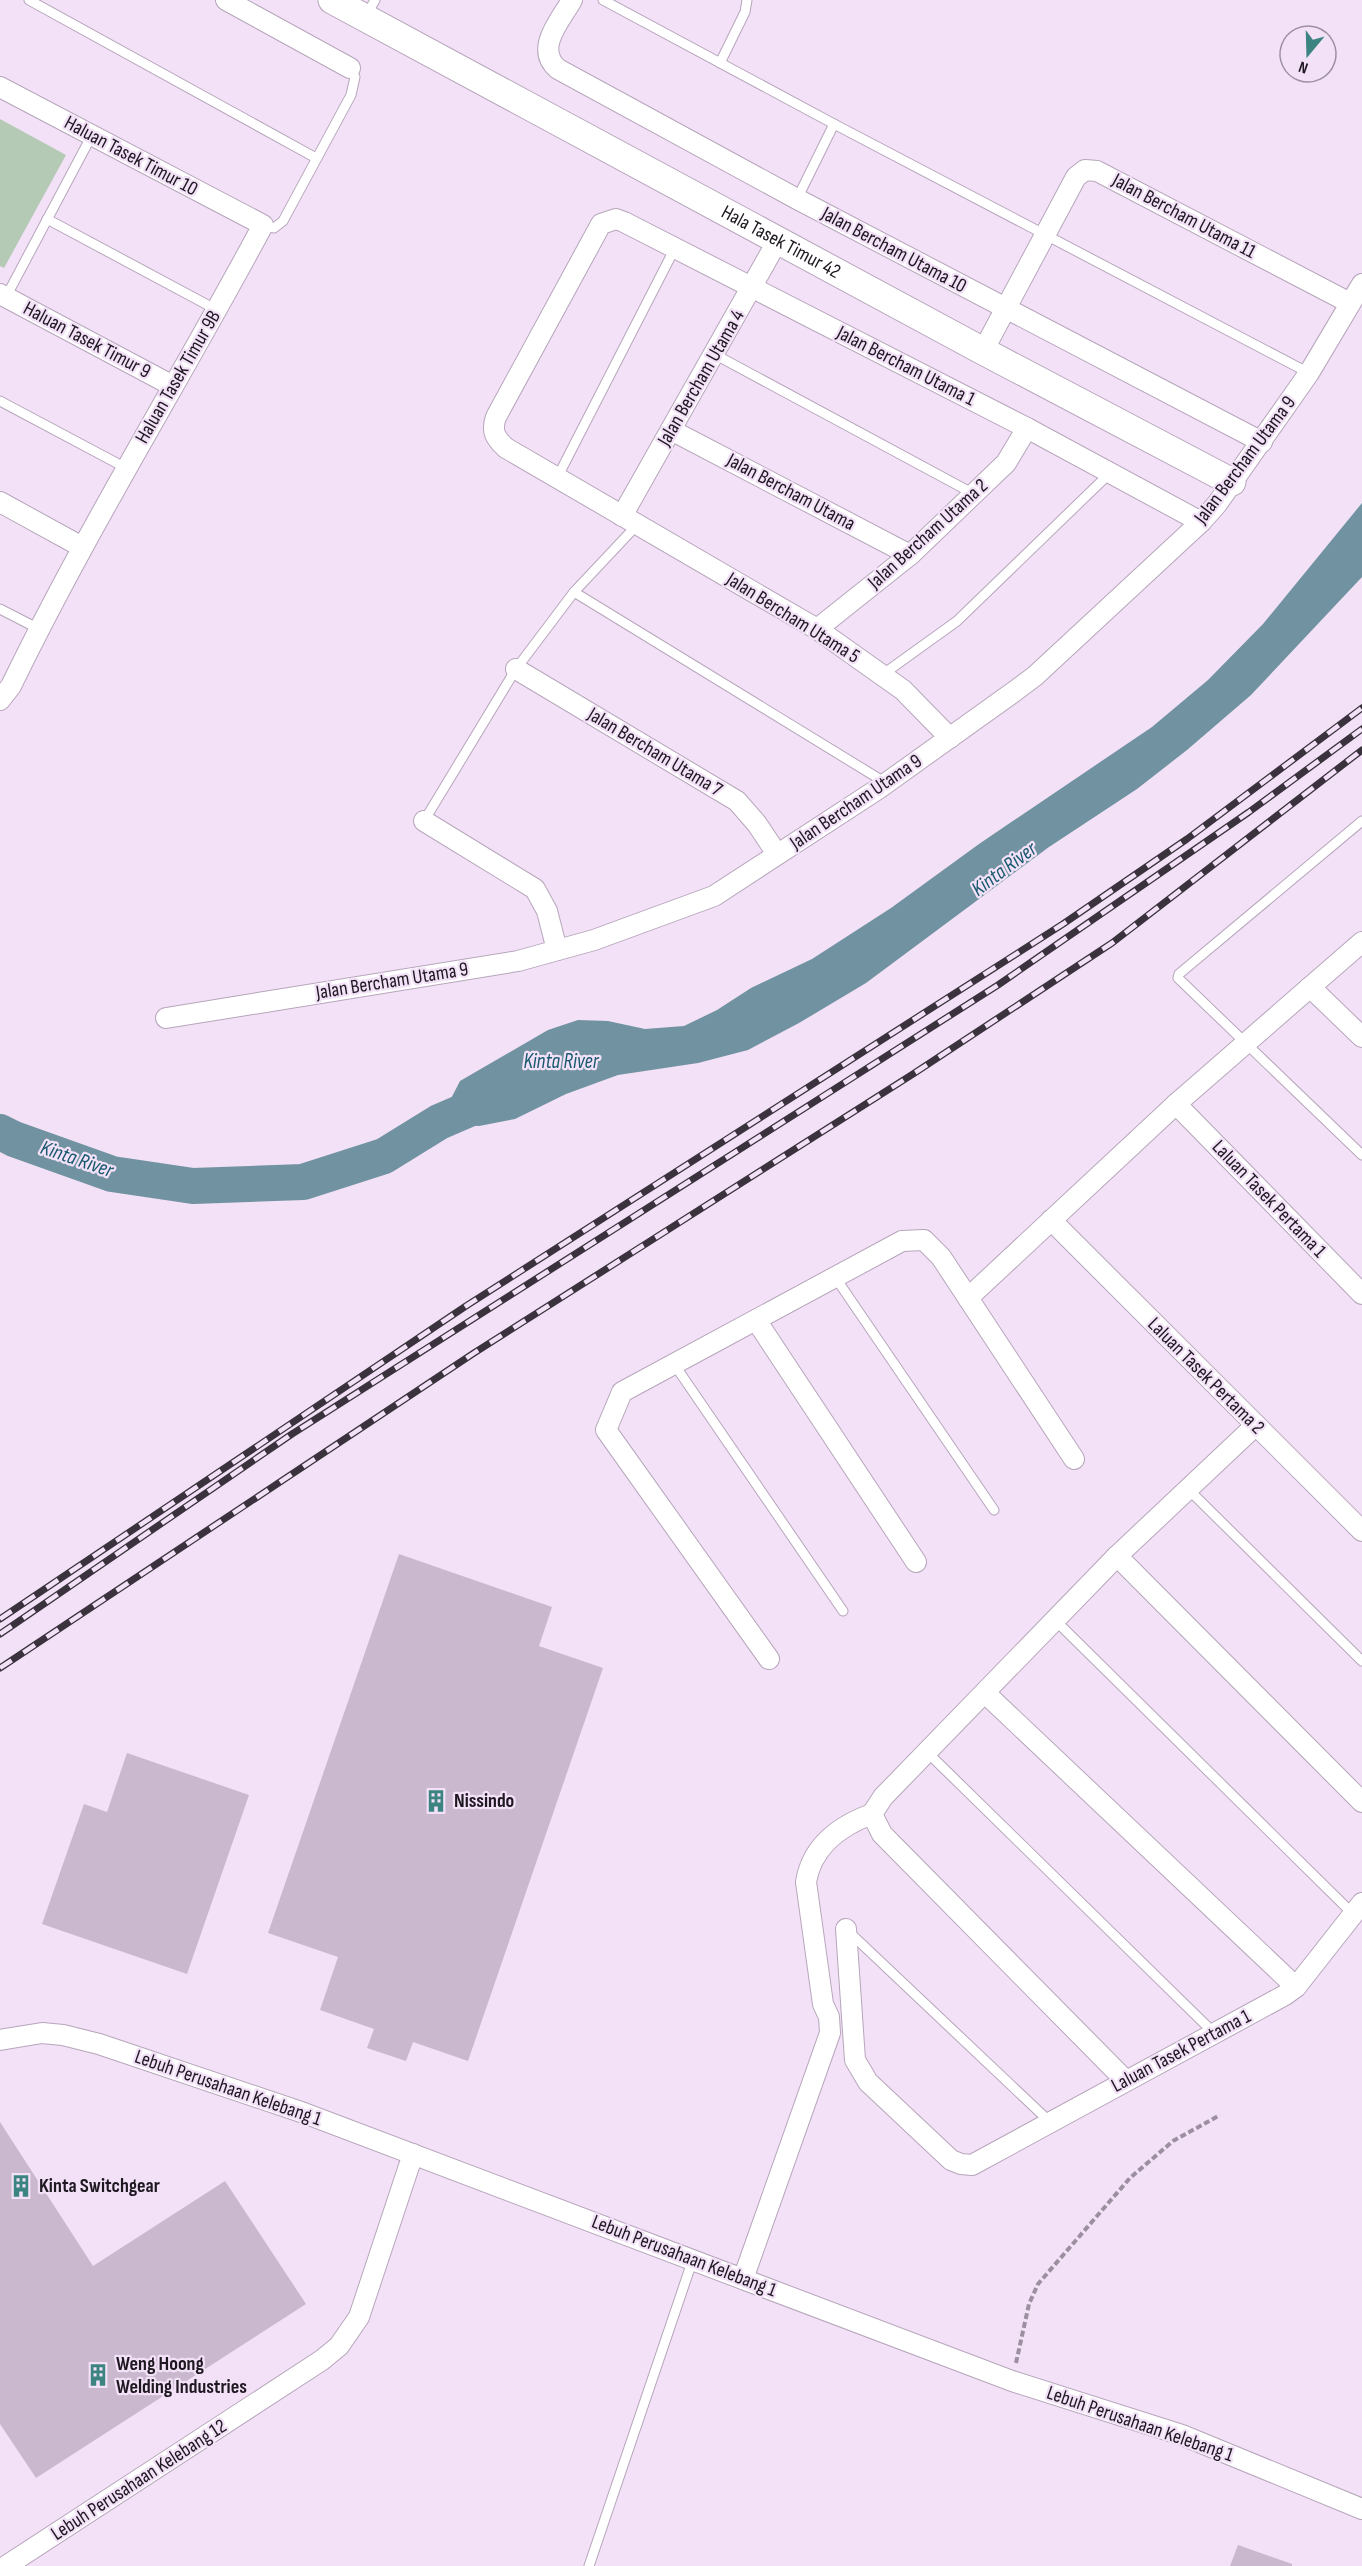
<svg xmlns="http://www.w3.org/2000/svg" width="1362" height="2566" font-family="'Sofia Sans Condensed',sans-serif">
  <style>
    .green { fill: #b4cab5 }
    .water { fill: #7192a0 }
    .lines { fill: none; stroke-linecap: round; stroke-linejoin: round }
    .river { stroke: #7192a0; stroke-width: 36 }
    .building { fill: #cab9ce }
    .lane-casing { stroke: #b7a6bb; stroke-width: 11 }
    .street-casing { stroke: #b7a6bb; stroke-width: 22 }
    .secondary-casing { stroke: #b7a6bb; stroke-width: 29 }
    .path { stroke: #9c8fa0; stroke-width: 4; stroke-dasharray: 6 3; stroke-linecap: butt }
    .lane { stroke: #fff; stroke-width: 9 }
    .street { stroke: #fff; stroke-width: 20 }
    .secondary { stroke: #fff; stroke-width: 27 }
    .rail-casing { stroke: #3a323c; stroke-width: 7 }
    .rail { stroke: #f2e1f7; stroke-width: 4.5; stroke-dasharray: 14; stroke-linecap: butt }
    .labels { text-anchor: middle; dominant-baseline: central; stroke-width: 4.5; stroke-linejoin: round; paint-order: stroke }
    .street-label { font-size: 20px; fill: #1e1820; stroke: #f2e1f7 }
    .poi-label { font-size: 20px; font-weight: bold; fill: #1e1820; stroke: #f2e1f7; text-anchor: start }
    .water-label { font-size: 21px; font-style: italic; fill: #19596f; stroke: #f2e1f7 }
  </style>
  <rect width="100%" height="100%" fill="#f2e1f7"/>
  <path class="green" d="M0 119 66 155 4 268 0 266Z"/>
  <path class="water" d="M1362 503V577L1251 695 1187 750 1137 789 1049 847 866 983 799 1023 748 1050 698 1063 618 1075 566 1094 515 1119 479 1126 439 1122 460 1081 548 1030 578 1020 608 1021 645 1029 684 1026 717 1010 751 988 812 959 891 908 979 844 1152 727 1208 680 1263 624Z"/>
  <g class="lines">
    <path class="river" d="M0 1132 14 1139 112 1174 193 1186 303 1182 384 1156 439 1122 483 1103"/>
  </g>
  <g class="building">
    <path d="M399 1554 552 1607 539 1646 603 1668 468 2061 413 2042 406 2061 367 2048 374 2029 320 2010 338 1957 268 1933Z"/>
    <path d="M127 1753 249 1795 187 1974 42 1924 84 1804 107 1812Z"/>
    <path d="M0 2122 93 2266 225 2181 306 2304 36 2478 0 2424Z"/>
    <path d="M1238 2545 1292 2564V2566H1230Z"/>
  </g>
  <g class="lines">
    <g class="lane-casing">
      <g id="lane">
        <path d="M29 0 316 158"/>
        <path d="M603 0 834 124 1309 373"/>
        <path d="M366 16 375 0"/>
        <path d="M720 63 745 12 747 0"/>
        <path d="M797 199 834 124"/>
        <path d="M47 219 217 310"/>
        <path d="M263 225 274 228 283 221 351 95 355 77 350 68"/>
        <path d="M6 297 92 135"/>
        <path d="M714 354 974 494"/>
        <path d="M0 401 126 468"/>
        <path d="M557 478 675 248"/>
        <path d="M574 592 886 783"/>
        <path d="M0 609 39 629"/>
        <path d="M882 675 957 621 1110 473"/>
        <path d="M424 821 516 669 574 592 637 525"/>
        <path d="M1362 821 1179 974 1178 978 1362 1155"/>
        <path d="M835 1277 994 1510"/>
        <path d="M674 1364 843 1611"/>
        <path d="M1188 1489 1362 1661"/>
        <path d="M1055 1620 1353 1914"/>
        <path d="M927 1752 1214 2033"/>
        <path d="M848 1931 1050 2122"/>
        <path d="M589 2566 693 2259"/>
      </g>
    </g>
    <g class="street-casing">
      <g id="street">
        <path d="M226 0 350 68"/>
        <path d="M572 0C560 21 534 49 558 69L797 199 1262 442"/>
        <path d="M0 87 263 225C180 380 87 529 11 686L0 700"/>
        <path d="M0 294 173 386"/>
        <path d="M983 351 1076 177 1085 170 1097 171 1350 303"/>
        <path d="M671 430 910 555"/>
        <path d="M0 502 82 547"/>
        <path d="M622 516 778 240"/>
        <path d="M817 629 910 555 1006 463 1027 428"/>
        <path d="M516 669 737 801 757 824 777 854"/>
        <path d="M950 738 903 690 817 629 506 448C495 438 491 431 496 417L601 224 616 219 624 222 1027 428 1201 522"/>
        <path d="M424 821 535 889 547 911 557 950"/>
        <path d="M1310 987 1362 1037"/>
        <path d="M166 1018 518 961 594 940 714 896 878 789 1015 691 1035 676 1201 522 1217 504 1309 373 1362 284"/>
        <path d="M1176 1104 1362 1294"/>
        <path d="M1051 1220 1362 1531"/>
        <path d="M968 1298 1176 1104 1362 942"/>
        <path d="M756 1320 916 1562"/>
        <path d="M1117 1556 1362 1802"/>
        <path d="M769 1659 606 1430 622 1392 902 1241 924 1240 941 1257 1074 1459"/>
        <path d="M985 1693 1296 1987"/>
        <path d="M846 1929 855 2060 868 2082 951 2160 961 2164 972 2165 1285 1995 1296 1987 1362 1903"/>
        <path d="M0 2040 42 2033 63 2035 99 2044 304 2113 1012 2381 1182 2435 1362 2509"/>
        <path d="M1125 2080 882 1834 872 1814 883 1797 1117 1556 1256 1425"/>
        <path d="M743 2279 830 2033 829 2017 823 2004 806 1882C812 1846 839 1826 872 1814"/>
        <path d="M6 2566 322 2360 339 2346 359 2317 413 2154"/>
      </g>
    </g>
    <g class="secondary-casing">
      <g id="secondary">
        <path id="s1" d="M332 0 983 351 1232 482"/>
      </g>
    </g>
    <path class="path" d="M1016 2363 1029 2304 1038 2284 1130 2178 1173 2141 1220 2115"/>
    <use href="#lane" class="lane"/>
    <use href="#street" class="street"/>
    <use href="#secondary" class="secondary"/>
    <g class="rail-casing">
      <g id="rail">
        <path d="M0 1619 466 1306 1063 924 1187 839 1362 708"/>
        <path d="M0 1634 292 1434 998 985 1249 812 1362 729"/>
        <path d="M0 1668 474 1353 913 1074 1112 943 1362 750"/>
      </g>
    </g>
    <use href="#rail" class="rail"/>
  </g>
  <defs>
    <g id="building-bare" transform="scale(1.8)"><path d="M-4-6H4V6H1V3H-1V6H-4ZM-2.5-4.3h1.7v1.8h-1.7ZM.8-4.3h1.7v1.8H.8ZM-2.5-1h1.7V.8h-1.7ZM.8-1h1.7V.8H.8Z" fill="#3c8482" stroke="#f2e1f7" stroke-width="2.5" paint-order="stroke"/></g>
  </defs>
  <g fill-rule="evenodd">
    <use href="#building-bare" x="436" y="1801"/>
    <use href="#building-bare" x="21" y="2186"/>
    <use href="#building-bare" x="98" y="2375"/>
  </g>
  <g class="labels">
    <g class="street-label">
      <text transform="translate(131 156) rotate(28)">Haluan Tasek Timur 10</text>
      <text transform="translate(1184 216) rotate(28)">Jalan Bercham Utama 11</text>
      <text stroke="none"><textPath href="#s1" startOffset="510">Hala Tasek Timur 42</textPath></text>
      <text transform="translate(894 250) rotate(28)">Jalan Bercham Utama 10</text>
      <text transform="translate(87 340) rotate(28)">Haluan Tasek Timur 9</text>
      <text transform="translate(906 366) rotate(27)">Jalan Bercham Utama 1</text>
      <text transform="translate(178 377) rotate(-60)">Haluan Tasek Timur 9B</text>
      <text transform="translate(701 378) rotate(-60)">Jalan Bercham Utama 4</text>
      <text transform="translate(1245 460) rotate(-53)">Jalan Bercham Utama 9</text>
      <text transform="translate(791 492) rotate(28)">Jalan Bercham Utama</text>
      <text transform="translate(928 534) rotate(-42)">Jalan Bercham Utama 2</text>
      <text transform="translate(793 618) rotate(32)">Jalan Bercham Utama 5</text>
      <text transform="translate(655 752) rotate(31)">Jalan Bercham Utama 7</text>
      <text transform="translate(856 802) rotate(-34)">Jalan Bercham Utama 9</text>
      <text transform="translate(392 981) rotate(-9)">Jalan Bercham Utama 9</text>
      <text transform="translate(1269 1199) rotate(46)">Laluan Tasek Pertama 1</text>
      <text transform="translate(1206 1376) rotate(45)">Laluan Tasek Pertama 2</text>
      <text transform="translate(1181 2051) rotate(-28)">Laluan Tasek Pertama 1</text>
      <text transform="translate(228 2088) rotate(19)">Lebuh Perusahaan Kelebang 1</text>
      <text transform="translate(684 2256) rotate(21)">Lebuh Perusahaan Kelebang 1</text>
      <text transform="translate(1140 2424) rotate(19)">Lebuh Perusahaan Kelebang 1</text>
      <text transform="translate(139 2480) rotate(-33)">Lebuh Perusahaan Kelebang 12</text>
    </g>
    <g class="poi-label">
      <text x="454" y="1801">Nissindo</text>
      <text x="39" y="2186">Kinta Switchgear</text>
      <text x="116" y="2364">Weng Hoong<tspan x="116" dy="23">Welding Industries</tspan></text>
    </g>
    <g class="water-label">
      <text transform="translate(1004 869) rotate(-37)">Kinta River</text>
      <text x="561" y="1061">Kinta River</text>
      <text transform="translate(77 1159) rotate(19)">Kinta River</text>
    </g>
  </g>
  <g transform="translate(1308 54) rotate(199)"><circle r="28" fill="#f2e1f7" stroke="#9d91a1" stroke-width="1.5"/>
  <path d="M0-4.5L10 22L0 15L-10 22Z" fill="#3c8482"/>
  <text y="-9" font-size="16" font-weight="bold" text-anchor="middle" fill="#1e1820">N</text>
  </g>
</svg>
